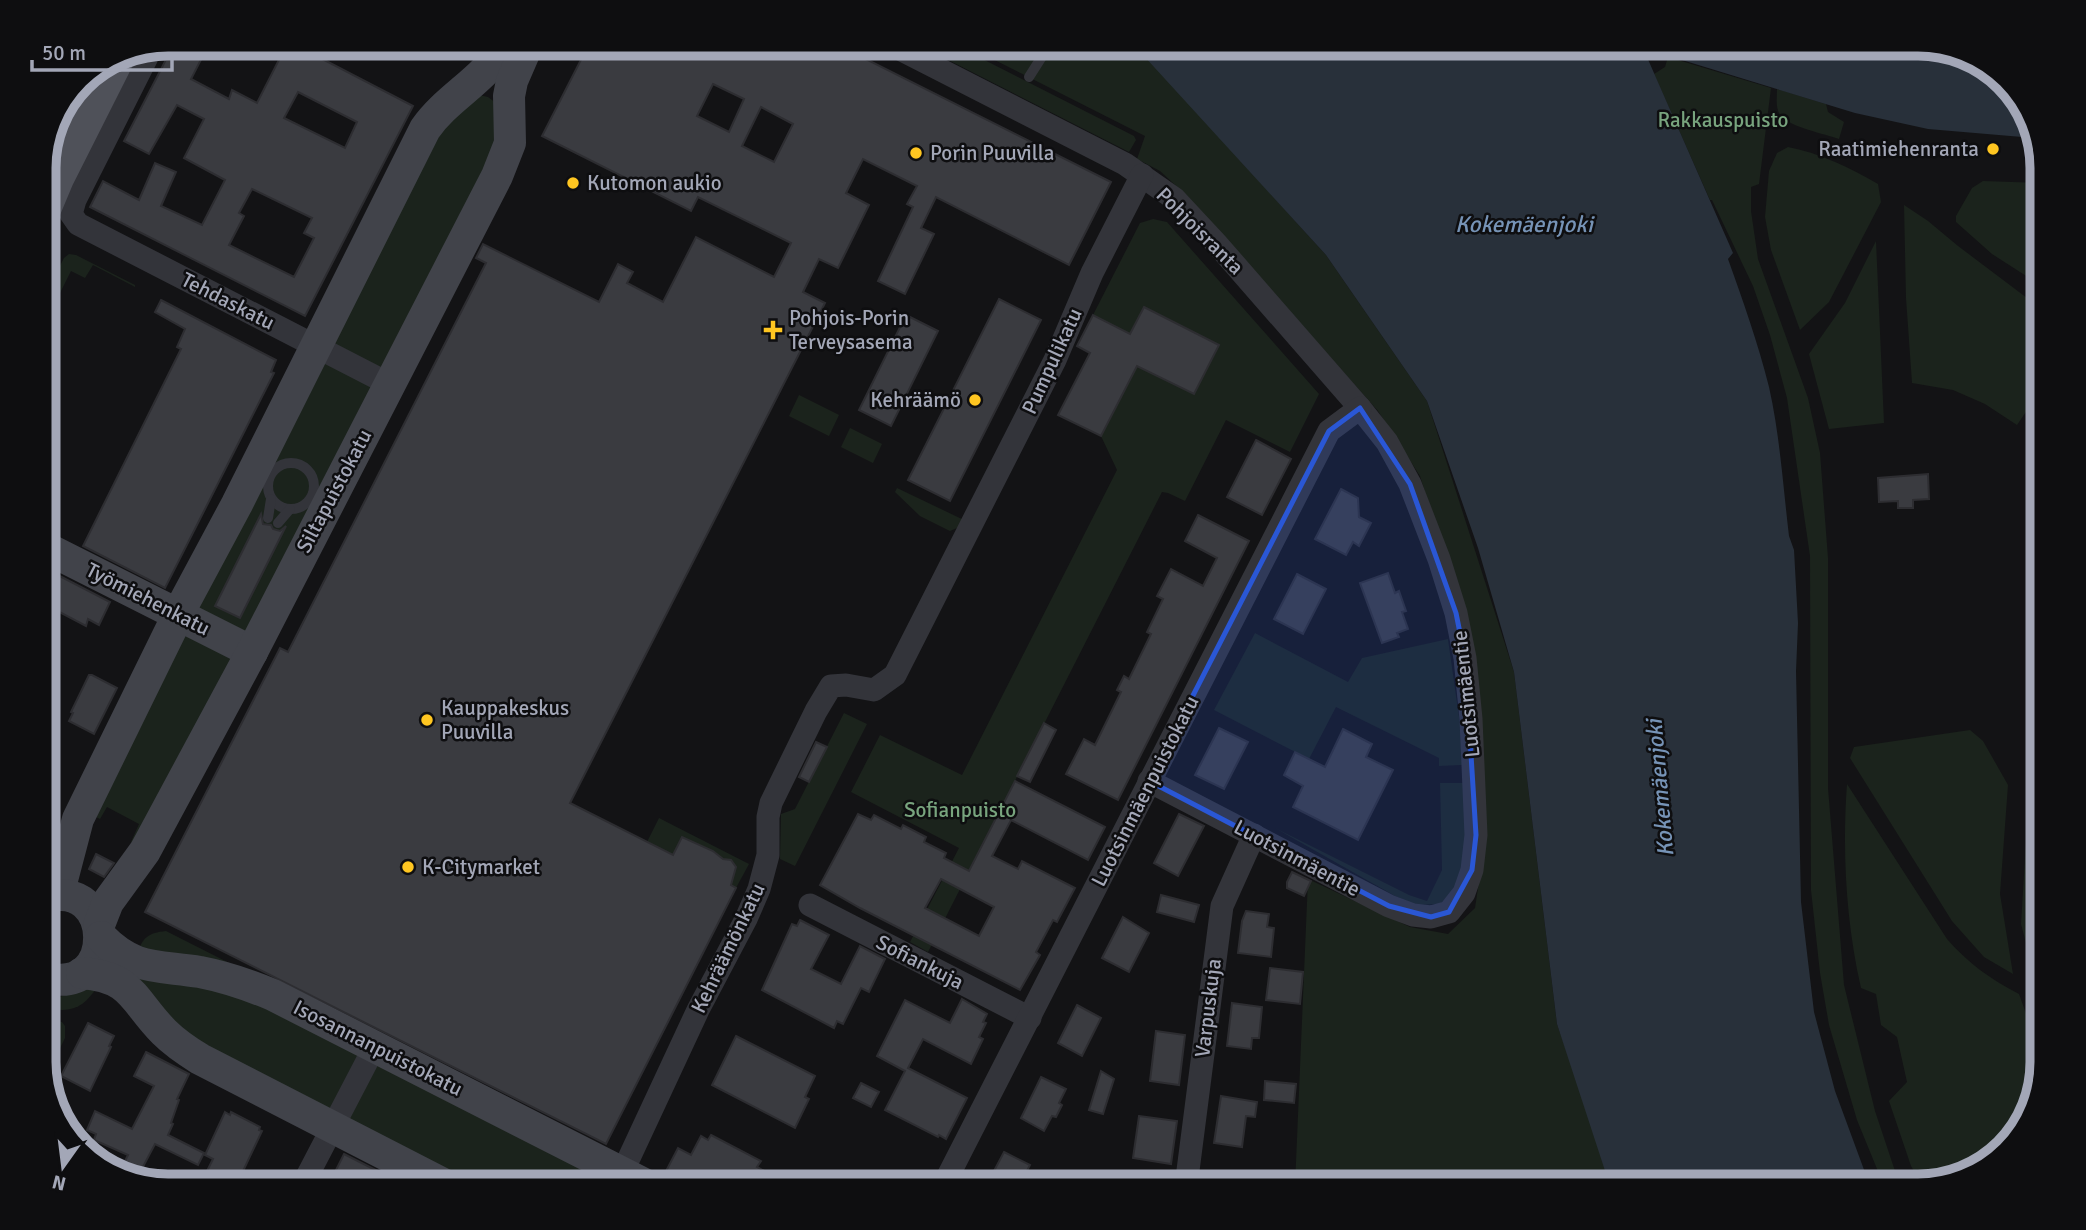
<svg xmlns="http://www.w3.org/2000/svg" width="2086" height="1230" font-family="Signika,sans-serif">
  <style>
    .green { fill: #1b231c }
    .water { fill: #28303a }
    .building { fill: #3a3b40; stroke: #2d2d31; stroke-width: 2; fill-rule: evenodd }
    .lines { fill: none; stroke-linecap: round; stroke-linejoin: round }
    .lane { stroke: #33343a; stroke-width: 10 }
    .street { stroke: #33343a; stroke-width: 23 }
    .secondary { stroke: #41434a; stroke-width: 32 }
    .primary { stroke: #4f5159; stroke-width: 35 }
    .marked { fill: #2a57d5; fill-opacity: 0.2; stroke: #2a57d5; stroke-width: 5; stroke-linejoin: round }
    .poi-dot { fill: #ffc621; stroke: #0e0e10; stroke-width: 2.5 }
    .labels { text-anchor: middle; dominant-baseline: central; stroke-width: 5; stroke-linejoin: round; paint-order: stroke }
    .park-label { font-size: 21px; fill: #78a47e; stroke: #0e0e10 }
    .poi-label { font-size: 21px; fill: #a3a7b7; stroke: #0e0e10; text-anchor: start }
    .street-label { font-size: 21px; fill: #a3a7b7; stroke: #0e0e10 }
    .water-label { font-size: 23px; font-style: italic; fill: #7693b6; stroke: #0e0e10 }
    .rim { fill: none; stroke: #a3a7b7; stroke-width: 9 }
  </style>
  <rect width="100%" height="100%" fill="#131315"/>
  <g class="green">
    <path d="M917 44H953L1134 136 1136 140 1129 152Z"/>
    <path d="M963 44H1135L1326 255 1427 401 1514 672 1557 1024 1614 1186H1295L1308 879 1410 927 1448 934 1475 908 1484 849 1470 634 1420 476 1378 411 1186 195 1160 171 1137 159 1145 136Z"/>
    <path d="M1668 57 1771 88 1759 184 1751 187V211L1758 259 1808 398 1820 453 1828 558V788L1844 985 1875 1111 1900 1186H1884L1857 1120 1829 1025 1820 973 1811 890 1810 556 1787 398 1770 335 1753 286 1712 200H1710L1654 74 1665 67Z"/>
    <path d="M1777 89 1826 104 1828 112 1844 122 1839 139C1825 134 1790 127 1781 116 1775 109 1777 98 1777 89Z"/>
    <path d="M479 95 488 97 496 103 503 139 139 846 131 842 139 824 107 807 100 819 92 815 437 126Z"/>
    <path d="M1788 147C1820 153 1850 168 1878 184L1881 202 1829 302 1800 330 1771 250 1765 217 1769 171 1777 153Z"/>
    <path d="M1983 181 2042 183V286L1992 254 1956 222V216L1972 188Z"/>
    <path d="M1904 205 1928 221 1958 246 2027 298 2034 342 2032 403 2017 425 1985 404 1953 390 1912 383 1906 298Z"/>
    <path d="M1153 219 1167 222 1319 394 1290 452 1226 420 1185 501 1168 493 1162 492 928 952 910 942 959 848 851 792 880 735 962 775 1117 470 1101 436 1137 366 1194 394 1219 345 1145 307 1130 334 1093 315 1140 223Z"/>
    <path d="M1876 241 1884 423 1829 429 1809 354 1845 303Z"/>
    <path d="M69 254 76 255 135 285V287L93 265 85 278 71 271 44 325V297L64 258Z"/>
    <path d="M799 395 839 415 829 436 789 416Z"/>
    <path d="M850 428 882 444 873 463 841 447Z"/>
    <path d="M897 488 966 521 964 525 950 531 920 516 895 492Z"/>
    <path d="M1255 633 1348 682 1362 658 1448 639 1461 731 1462 765 1439 766V758L1336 707 1309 759 1214 710Z"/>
    <path d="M844 713 867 724 795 866 780 859 781 814 795 809Z"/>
    <path d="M1970 730 1983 741 2008 785 2000 894 2013 974 1984 957 1952 921 1850 758 1854 747Z"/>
    <path d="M2042 770V984L2031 962 2021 924 2026 842 2035 780Z"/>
    <path d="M1440 783H1463C1464 813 1471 862 1455 888 1452 894 1445 899 1440 904L1416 905 1395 896 1275 828 1409 895 1427 901 1442 870Z"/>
    <path d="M1847 784 1947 939C1968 963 1990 979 2019 994L2042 1058 2025 1125 1981 1169 1922 1185 1911 1166 1889 1101 1907 1082 1897 1037 1881 1025 1876 994 1861 988C1846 922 1842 851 1847 784Z"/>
    <path d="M659 818 749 864 736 888 647 842Z"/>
    <path d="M166 931 249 973 137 954C143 937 148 933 166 931Z"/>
    <path d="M126 969 245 992 624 1186H471L204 1050 186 1039Z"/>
    <path d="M99 985C84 1006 74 1014 47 1008 63 992 77 987 99 985Z"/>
    <path d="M44 1018 62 1022 65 1026V1038L46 1077 44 1070Z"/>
  </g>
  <path class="water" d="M1133 44H1918L1981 61 2025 105 2035 138 1928 129 1855 113 1643 48 1733 253 1728 259C1743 301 1758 343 1769 387 1780 436 1783 486 1789 536L1794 550 1798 623 1796 671 1801 902 1814 1012 1835 1091 1870 1186H1610L1557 1024 1514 672 1478 548 1427 401 1326 255Z"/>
  <g class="building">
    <path d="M174 44H209L191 79 229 99 232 90 257 103 287 44H308L305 50 413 106 305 316 90 207 103 181 139 200 155 163 176 172 161 206 202 225 225 180 184 158 204 119 177 105 149 154 124 141ZM298 92 357 122 345 148 284 118ZM252 189 312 218 304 233 314 238 294 277 229 245 244 216 239 213Z"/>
    <path d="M589 44H836L1111 182 1069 265 936 197 921 228 934 234 905 294 878 281 913 207 907 204 917 186 863 159 846 193 869 205 838 268 819 259 803 292 825 303 570 803 673 855 682 837 713 851 723 859 731 860 736 867 731 885 736 888 606 1144 145 912 280 648 288 652 486 263 476 258 483 244 599 302 618 264 633 272 627 283 663 302 696 237 774 277 791 243 698 197 691 211 542 136ZM713 84 744 99 729 132 697 116ZM761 107 793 124 774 162 742 146Z"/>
    <path d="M999 299 1041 320 950 501 908 480Z"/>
    <path d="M161 300 276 360 271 372 274 373 165 588 83 546 181 349 177 347 185 329 155 312Z"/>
    <path d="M1144 307 1219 345 1194 394 1137 366 1101 436 1058 415 1090 353 1077 346 1093 315 1130 334Z"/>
    <path d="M906 315 938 331 891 426 859 410Z"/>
    <path d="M1256 440 1291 459 1262 515 1227 497Z"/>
    <path d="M1928 474 1929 499 1913 500V508H1898V501L1879 502 1878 478Z"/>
    <path d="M1341 489 1358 498 1359 517 1371 523 1359 546 1353 542 1346 555 1315 539Z"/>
    <path d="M261 514 263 524 271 525 273 529 280 531 286 526 240 618 215 606Z"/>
    <path d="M1198 515 1249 541 1118 800 1066 774 1084 739 1095 745 1121 692 1117 690 1124 676 1129 679 1151 634 1147 632 1163 599 1157 596 1171 569 1203 586 1217 558 1185 541Z"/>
    <path d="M50 571 110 602 99 625 88 619 86 626 44 604V582Z"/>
    <path d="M1388 573 1395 593 1399 591 1406 611 1402 612 1408 629 1397 633 1399 637 1382 643 1360 583Z"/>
    <path d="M1297 574 1326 589 1303 634 1274 619Z"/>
    <path d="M89 675H92L117 688 94 734 69 721 73 713 71 712Z"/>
    <path d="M1044 723 1056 730 1030 782 1017 776Z"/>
    <path d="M1219 728 1248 742 1224 789 1195 775Z"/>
    <path d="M1343 729 1372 744 1366 757 1393 770 1358 840 1293 807 1303 786 1284 775 1295 752 1325 767Z"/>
    <path d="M816 742 827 747 809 782 799 777Z"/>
    <path d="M1015 781 1105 827 1088 860 1011 820 992 856 1018 869 1022 861 1075 888 1057 922 1053 920 1036 952 1040 955 1020 990 860 908 820 885 858 814 871 820 874 815 901 829 903 825 926 837 924 842 946 853 944 858 969 871ZM941 879 994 907 979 936 925 908Z"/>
    <path d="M1179 814 1204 826 1178 876 1154 863Z"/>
    <path d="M96 854 114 863 104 877 89 869Z"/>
    <path d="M1292 872 1311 881 1304 896 1287 888V882Z"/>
    <path d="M1161 895 1199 905 1194 922 1157 912Z"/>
    <path d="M1246 911 1269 914 1267 927 1274 928 1271 957 1238 953 1242 921Z"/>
    <path d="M1123 917 1149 933 1129 972 1102 958Z"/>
    <path d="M800 920 829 935 811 969 841 984 860 946 885 959 869 992 861 988 843 1024 837 1021 834 1028 762 990 792 924 797 926Z"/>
    <path d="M1270 968 1303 972 1300 1004 1266 1000Z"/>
    <path d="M962 999 987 1014 983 1022 986 1023 979 1037 983 1039 971 1064 923 1039 908 1068 967 1098 946 1139 939 1135 938 1137 885 1110 905 1071 877 1056 905 1000 950 1023Z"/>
    <path d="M1232 1003 1262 1007 1259 1038H1252L1251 1049 1227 1046Z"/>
    <path d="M1077 1005 1101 1018 1082 1056 1058 1043Z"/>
    <path d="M88 1023 114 1036 109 1046 111 1047 90 1091 61 1076Z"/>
    <path d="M1156 1031 1185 1035 1179 1085 1150 1081Z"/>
    <path d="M736 1036 815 1076 805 1097 809 1099 795 1128 712 1085Z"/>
    <path d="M146 1052 189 1074 177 1099 179 1100 171 1123 173 1124 168 1135 204 1153 198 1165 155 1144 137 1178 119 1173 128 1155 94 1140 96 1134 87 1130 95 1111 132 1129 154 1086 134 1076Z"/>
    <path d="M1101 1071 1114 1079 1103 1114 1089 1110Z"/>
    <path d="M1041 1077 1066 1089 1059 1103 1062 1105 1056 1117 1052 1116 1044 1131 1021 1118Z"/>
    <path d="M1265 1081 1296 1084 1294 1103 1264 1100Z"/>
    <path d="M861 1083 879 1092 871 1107 853 1098Z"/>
    <path d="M1221 1096 1257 1102 1255 1117 1246 1116 1242 1147 1214 1143Z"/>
    <path d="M225 1112 230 1115 231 1112 260 1127 259 1130 262 1131 236 1186 206 1173 213 1159 205 1155Z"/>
    <path d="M1139 1116 1177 1121 1171 1164 1133 1158Z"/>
    <path d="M711 1135 761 1161 757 1167 770 1174 764 1186H690L665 1173 678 1148 691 1155 701 1136 708 1140Z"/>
    <path d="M1004 1152 1030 1165 1019 1186H986Z"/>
    <path d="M344 1154 407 1186H328Z"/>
  </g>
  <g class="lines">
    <g class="lane">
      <path d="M1029 77 1050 44"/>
      <circle cx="291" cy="486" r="23"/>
      <path d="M268 518 271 499"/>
      <path d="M278 523 290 509"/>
    </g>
    <g class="street">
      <path d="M890 44 1125 164 1175 199 1216 243 1360 408 1387 442 1410 484 1439 559 1456 613 1465 658 1471 719 1476 835 1472 870 1464 893 1449 912 1431 917 1413 915 1389 906 1149 781"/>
      <path d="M152 47 75 200 71 214 78 224 389 384"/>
      <path d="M810 905 1030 1018"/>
      <path d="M302 1186 375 1046"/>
      <path d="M616 1186 698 1010 746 919 759 889 768 855V817L771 803 816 711 831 686 846 685 874 690 895 675 1055 360 1092 273 1142 175"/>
      <path d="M943 1186 1329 431 1360 408"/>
      <path d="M1186 1186 1222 906 1254 835"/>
    </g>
    <g class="secondary">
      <path d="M44 547 252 652"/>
      <path d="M44 896 62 880 78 819 185 601 237 504 425 129C448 96 486 80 505 44"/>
      <path d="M44 898C116 875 119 999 44 977"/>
      <path d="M99 925 108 902 145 851 252 652 497 176 510 143 509 96 512 81 528 44"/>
      <path d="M101 937C134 971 157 965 200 972 226 977 249 985 273 995L648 1186"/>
      <path d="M82 973C133 977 133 1001 164 1032 175 1043 187 1051 200 1059L447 1186"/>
    </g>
    <path class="primary" d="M44 208 57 177 119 54"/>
  </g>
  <path class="marked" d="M1360 408 1410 484 1456 613 1465 658 1476 835 1472 870 1449 912 1431 917 1389 906 1149 781 1329 431Z"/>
  <g class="poi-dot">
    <circle cx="1993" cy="149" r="7"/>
    <circle cx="916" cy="153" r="7"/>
    <circle cx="573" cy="183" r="7"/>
    <path d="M769.5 319.5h7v7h7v7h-7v7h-7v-7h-7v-7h7z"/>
    <circle cx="975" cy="400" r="7"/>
    <circle cx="427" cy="720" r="7"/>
    <circle cx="408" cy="867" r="7"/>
  </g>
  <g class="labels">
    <g class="park-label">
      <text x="1723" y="120">Rakkauspuisto</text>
      <text x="960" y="810">Sofianpuisto</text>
    </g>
    <g class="poi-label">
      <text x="1979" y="149" text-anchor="end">Raatimiehenranta</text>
      <text x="930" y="153">Porin Puuvilla</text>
      <text x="587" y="183">Kutomon aukio</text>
      <text x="789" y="318">Pohjois-Porin<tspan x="789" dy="24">Terveysasema</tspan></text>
      <text x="961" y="400" text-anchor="end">Kehräämö</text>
      <text x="441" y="708">Kauppakeskus<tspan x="441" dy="24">Puuvilla</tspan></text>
      <text x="422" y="867">K-Citymarket</text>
    </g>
    <g class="street-label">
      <text transform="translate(1200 231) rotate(45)">Pohjoisranta</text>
      <text transform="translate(228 301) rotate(27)">Tehdaskatu</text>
      <text transform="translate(1052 361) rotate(-65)">Pumpulikatu</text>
      <text transform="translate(334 491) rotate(-62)">Siltapuistokatu</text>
      <text transform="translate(148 599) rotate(27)">Työmiehenkatu</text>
      <text transform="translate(1466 694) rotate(-96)">Luotsimäentie</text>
      <text transform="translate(1145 791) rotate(-63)">Luotsinmäenpuistokatu</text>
      <text transform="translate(1297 858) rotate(28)">Luotsinmäentie</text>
      <text transform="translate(728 948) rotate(-64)">Kehräämönkatu</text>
      <text transform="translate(920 962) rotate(27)">Sofiankuja</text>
      <text transform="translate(1208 1008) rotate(-83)">Varpuskuja</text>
      <text transform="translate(378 1048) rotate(27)">Isosannanpuistokatu</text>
    </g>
    <g class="water-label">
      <text x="1524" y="224">Kokemäenjoki</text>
      <text transform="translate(1660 788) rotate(-95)">Kokemäenjoki</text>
    </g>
  </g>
  <path d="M0 0H2086V1230H0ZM168 56H1918A112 112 0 0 1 2030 168V1062A112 112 0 0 1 1918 1174H168A112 112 0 0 1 56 1062V168A112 112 0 0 1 168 56Z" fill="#0e0e10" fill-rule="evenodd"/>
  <path class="rim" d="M168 56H1918A112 112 0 0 1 2030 168V1062A112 112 0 0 1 1918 1174H168A112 112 0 0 1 56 1062V168A112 112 0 0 1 168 56Z"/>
  <g transform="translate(63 1167) rotate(194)" stroke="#0e0e10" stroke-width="5" paint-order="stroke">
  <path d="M0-5L12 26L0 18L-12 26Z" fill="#a3a7b7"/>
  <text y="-10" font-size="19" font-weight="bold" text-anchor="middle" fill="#a3a7b7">N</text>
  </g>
  <path d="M32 60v10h140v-10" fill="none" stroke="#a3a7b7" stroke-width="3.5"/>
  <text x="42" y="60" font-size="21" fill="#a3a7b7" stroke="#0e0e10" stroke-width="5" paint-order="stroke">50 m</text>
</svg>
